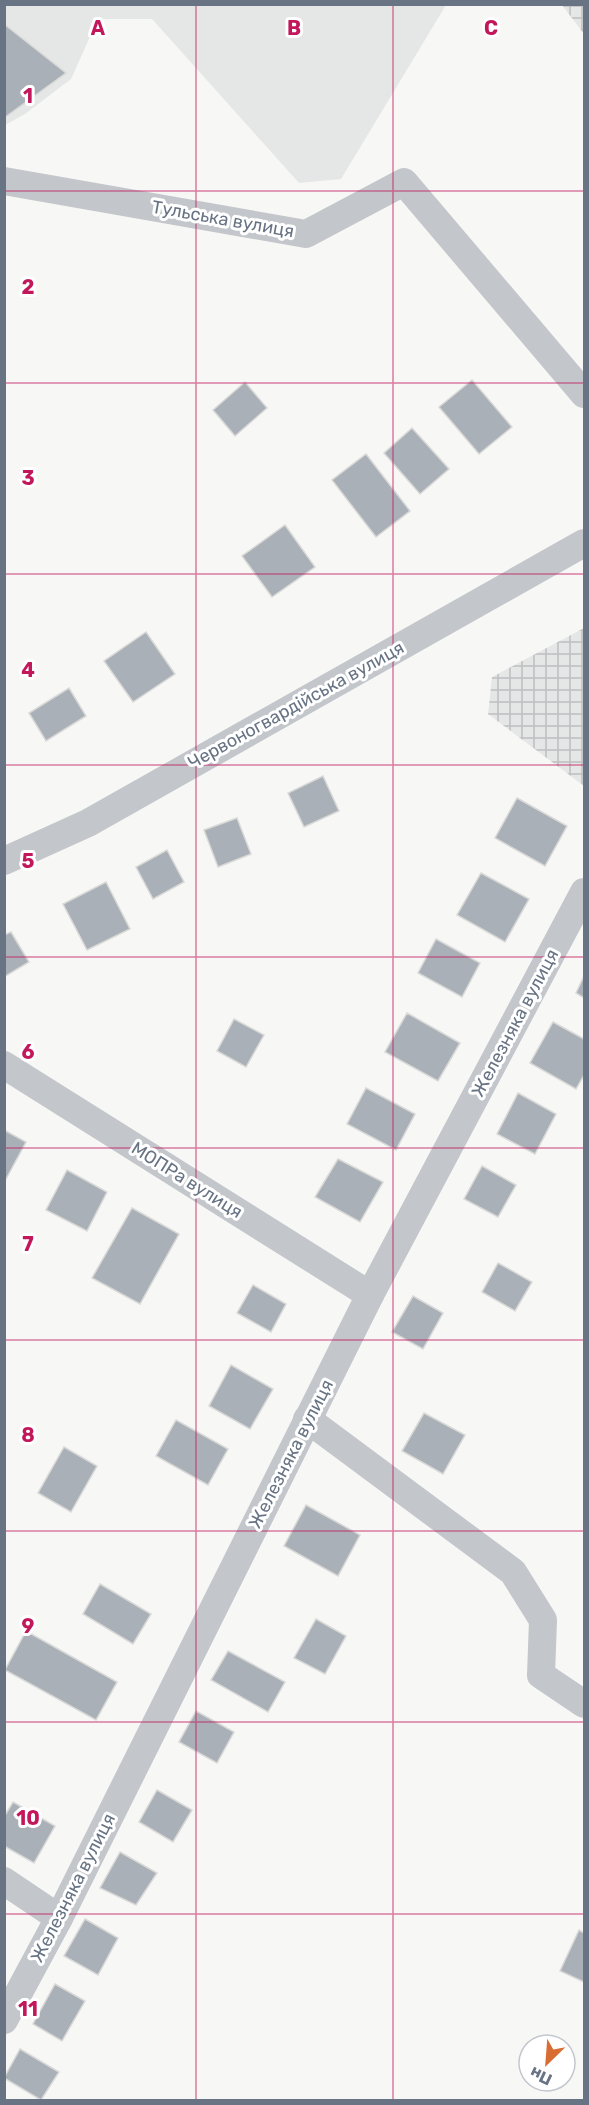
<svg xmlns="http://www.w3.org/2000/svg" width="589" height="2105" font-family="Rubik,sans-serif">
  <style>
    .built { fill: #e5e6e6 }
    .industrial { fill: url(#industrial-grid) }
    .building { fill: #aab0b7; stroke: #d9d9d7; stroke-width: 1.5 }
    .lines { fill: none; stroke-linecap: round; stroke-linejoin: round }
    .street { stroke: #c3c6ca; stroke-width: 28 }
    .grid { fill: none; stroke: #c2185b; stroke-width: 1.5; stroke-opacity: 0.55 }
    .labels { text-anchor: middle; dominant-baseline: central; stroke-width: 6; stroke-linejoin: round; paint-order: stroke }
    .street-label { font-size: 18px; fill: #687484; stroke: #fff }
    .grid-label { font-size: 20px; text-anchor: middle; font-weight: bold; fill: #c2185b; stroke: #fff; stroke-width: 6; stroke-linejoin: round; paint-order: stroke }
  </style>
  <defs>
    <pattern id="industrial-grid" width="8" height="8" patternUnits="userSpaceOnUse" patternTransform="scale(1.5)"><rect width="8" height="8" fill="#e5e6e6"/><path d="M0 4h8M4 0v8" fill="none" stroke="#bdbfc0"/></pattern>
  </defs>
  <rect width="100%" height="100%" fill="#f7f7f5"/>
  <path class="built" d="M5 5H446L341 179 299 183 152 19H98L71 79 25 114 5 125Z"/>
  <g class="industrial">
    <path d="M562 5H584V34Z"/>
    <path d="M584 628V786L488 714 492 677Z"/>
  </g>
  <g class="building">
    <path d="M4 24 66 73 4 118Z"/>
    <path d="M472 380 512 427 479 454 439 407Z"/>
    <path d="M245 382 267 408 235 436 213 410Z"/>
    <path d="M412 428 449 469 420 494 384 453Z"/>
    <path d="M366 454 410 511 376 537 332 480Z"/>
    <path d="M285 525 315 567 272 597 242 556Z"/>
    <path d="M146 632 175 674 133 702 104 661Z"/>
    <path d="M69 688 86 716 46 741 29 713Z"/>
    <path d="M323 776 339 811 304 827 288 793Z"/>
    <path d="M517 798 567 826 545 866 495 838Z"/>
    <path d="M237 818 251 854 218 867 204 830Z"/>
    <path d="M167 850 184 882 153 899 136 867Z"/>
    <path d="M481 873 529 899 505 942 457 915Z"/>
    <path d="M106 882 130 929 87 950 63 904Z"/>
    <path d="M11 932 29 962 4 977V935Z"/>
    <path d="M436 939 480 963 462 997 418 973Z"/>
    <path d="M584 976V998L576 993Z"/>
    <path d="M407 1013 460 1043 438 1081 385 1052Z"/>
    <path d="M234 1019 264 1035 246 1067 217 1051Z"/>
    <path d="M553 1022 584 1039V1075L576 1089 530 1063Z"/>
    <path d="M366 1088 415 1114 396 1150 347 1124Z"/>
    <path d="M518 1093 556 1114 535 1154 497 1134Z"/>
    <path d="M4 1130 26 1142 6 1179 4 1178Z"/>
    <path d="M338 1159 383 1182 360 1222 315 1197Z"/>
    <path d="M482 1166 516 1185 498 1217 464 1199Z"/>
    <path d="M67 1170 107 1192 87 1231 46 1210Z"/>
    <path d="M132 1208 179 1234 140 1304 92 1278Z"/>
    <path d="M498 1263 532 1282 515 1311 482 1292Z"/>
    <path d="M253 1285 286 1304 271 1332 237 1313Z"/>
    <path d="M413 1296 443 1313 423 1349 392 1332Z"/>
    <path d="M231 1365 273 1389 250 1429 209 1406Z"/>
    <path d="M424 1413 465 1435 443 1474 402 1451Z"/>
    <path d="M176 1420 228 1449 208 1485 156 1456Z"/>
    <path d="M64 1447 97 1466 71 1512 38 1493Z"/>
    <path d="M306 1505 360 1535 338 1576 284 1546Z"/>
    <path d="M100 1584 151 1614 133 1644 83 1614Z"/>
    <path d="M316 1619 346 1636 325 1674 294 1658Z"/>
    <path d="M26 1631 117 1682 96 1720 5 1670Z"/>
    <path d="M228 1651 285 1682 268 1712 211 1680Z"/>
    <path d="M196 1711 234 1732 217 1763 179 1742Z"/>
    <path d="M157 1790 192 1810 173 1842 139 1822Z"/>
    <path d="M13 1802 55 1826 34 1863 4 1846V1817Z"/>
    <path d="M120 1852 157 1873 136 1905 100 1888Z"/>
    <path d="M85 1919 118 1938 98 1975 64 1956Z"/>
    <path d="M579 1930 584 1933V1982L560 1971Z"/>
    <path d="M55 1984 85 2001 62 2041 33 2024Z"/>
    <path d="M20 2049 59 2072 41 2100 4 2078Z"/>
  </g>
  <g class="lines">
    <g class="street">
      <path d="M4 181 306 234 404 182 584 394"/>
      <path d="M4 861 88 823 584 543"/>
      <path d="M4 1065 370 1295"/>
      <path d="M307 1419 513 1572 543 1620 541 1675 584 1704"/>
      <path d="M4 1881 59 1918"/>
      <path d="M4 2020 59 1918 370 1295 584 892"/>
    </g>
  </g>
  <path class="grid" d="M196 4V2100M393 4V2100M4 191H584M4 383H584M4 574H584M4 765H584M4 957H584M4 1148H584M4 1340H584M4 1531H584M4 1722H584M4 1914H584"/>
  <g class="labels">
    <g class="street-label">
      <text transform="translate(223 219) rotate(10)">Тульська вулиця</text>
      <text transform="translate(296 705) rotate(-29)">Червоногвардійська вулиця</text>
      <text transform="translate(515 1023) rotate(-62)">Железняка вулиця</text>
      <text transform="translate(187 1180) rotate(32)">МОПРа вулиця</text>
      <text transform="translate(291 1454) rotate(-63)">Железняка вулиця</text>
      <text transform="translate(73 1888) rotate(-63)">Железняка вулиця</text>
    </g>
  </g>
  <g class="grid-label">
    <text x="98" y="35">A</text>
    <text x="294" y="35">B</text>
    <text x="491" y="35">C</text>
    <text x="28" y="103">1</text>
    <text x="28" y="294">2</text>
    <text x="28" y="485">3</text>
    <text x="28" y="677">4</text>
    <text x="28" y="868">5</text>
    <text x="28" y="1059">6</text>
    <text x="28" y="1251">7</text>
    <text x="28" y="1442">8</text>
    <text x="28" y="1633">9</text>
    <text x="28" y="1825">10</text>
    <text x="28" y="2016">11</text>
  </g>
  <rect width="589" height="2105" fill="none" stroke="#687484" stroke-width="12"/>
  <g transform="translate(547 2063) rotate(205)"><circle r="28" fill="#ffffff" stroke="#c3c7ce" stroke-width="1.5"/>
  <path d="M0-4.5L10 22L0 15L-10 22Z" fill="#d86d33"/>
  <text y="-9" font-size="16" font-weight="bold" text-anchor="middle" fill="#687484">Пн</text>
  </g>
</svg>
